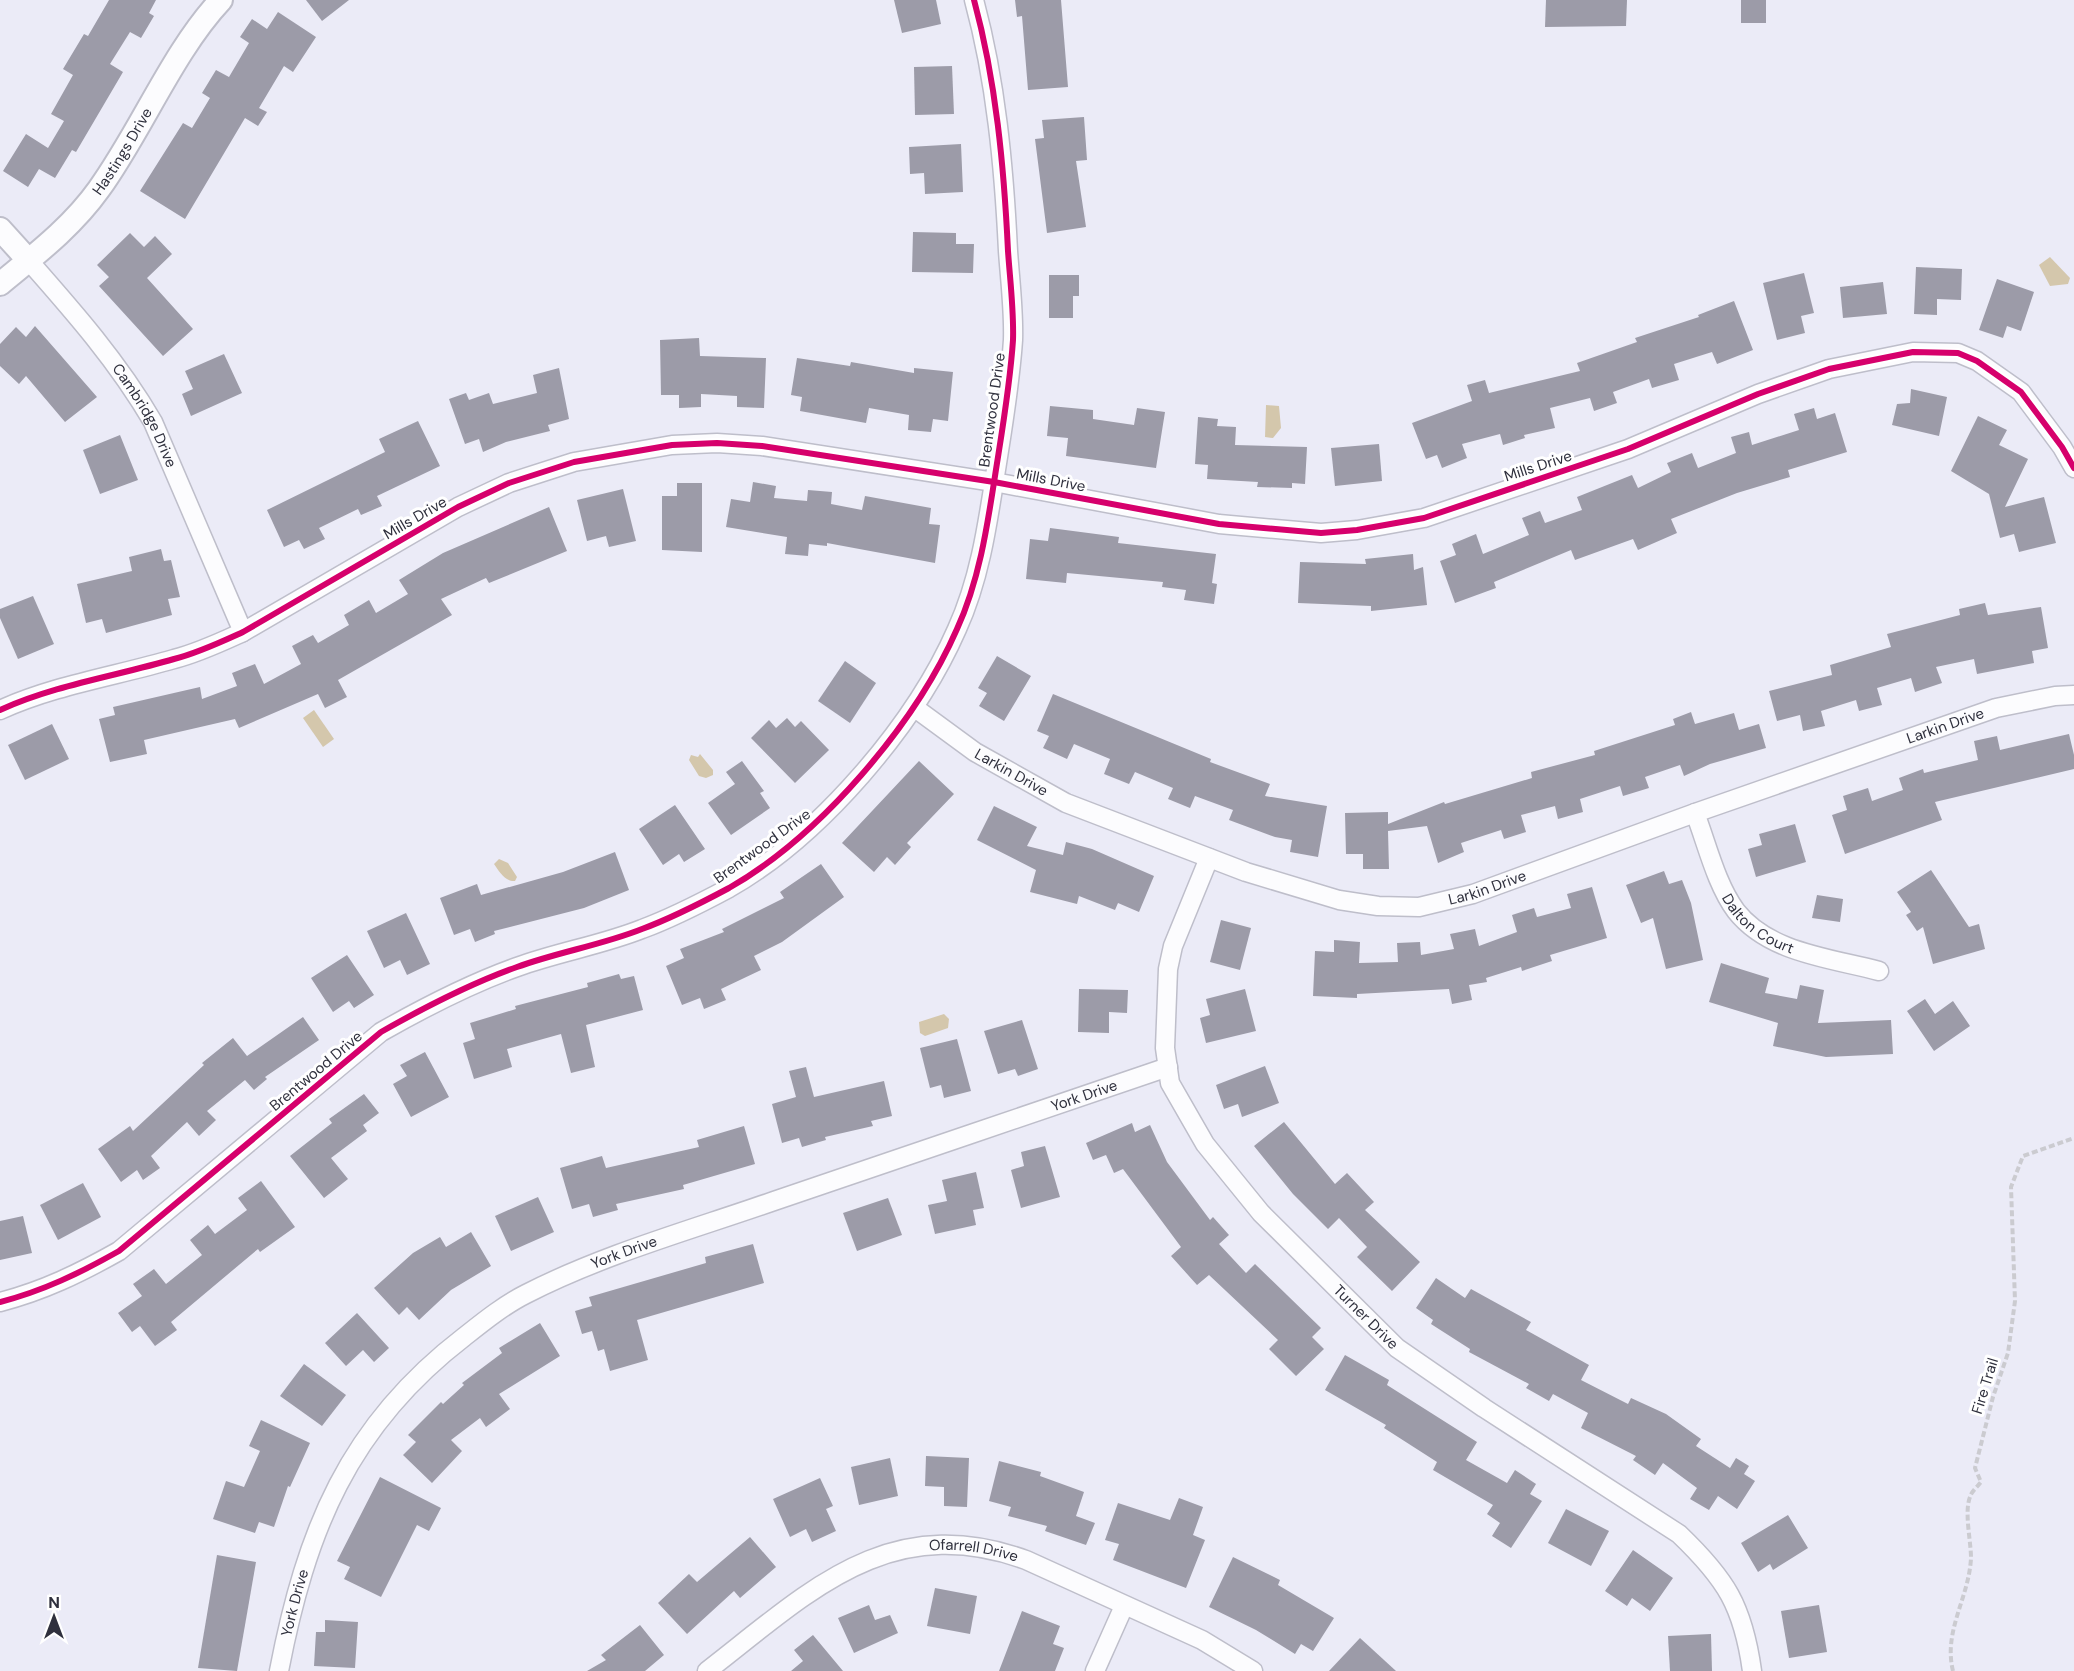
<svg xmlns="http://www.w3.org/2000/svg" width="2074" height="1671" font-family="'DM Sans',sans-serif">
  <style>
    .water { fill: #d4c7ac }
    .building { fill: #9c9ba8 }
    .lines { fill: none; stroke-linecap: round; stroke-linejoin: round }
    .minor-casing { stroke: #bebeca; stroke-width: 21 }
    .tertiary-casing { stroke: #bebeca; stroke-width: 26 }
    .path { stroke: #cbcbd0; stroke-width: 4; stroke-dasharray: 6 3; stroke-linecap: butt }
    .minor { stroke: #fcfcfe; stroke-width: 18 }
    .tertiary { stroke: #fcfcfe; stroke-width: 22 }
    .cycleway-casing { stroke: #fff; stroke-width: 10 }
    .cycleway { stroke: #d6006c; stroke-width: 6 }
    .labels { text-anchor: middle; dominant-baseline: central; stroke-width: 6; stroke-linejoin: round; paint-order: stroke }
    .street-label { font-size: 15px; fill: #2f303d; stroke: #fff }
  </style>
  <rect width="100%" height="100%" fill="#ebebf7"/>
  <g class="water">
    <path d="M2050 257 2070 278 2068 284 2050 286 2039 265Z"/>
    <path d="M1266 405 1279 406 1281 428 1273 438 1265 437Z"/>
    <path d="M314 710 334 739 323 747 303 718Z"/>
    <path d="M700 754 713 770V775L706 778 699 776 689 760 691 755 698 757Z"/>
    <path d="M499 859 508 863 517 877 515 881C505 882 499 871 494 864Z"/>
    <path d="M944 1014 949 1019 948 1028 925 1036 920 1033 919 1022Z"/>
  </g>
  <g class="building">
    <path d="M109 0H156L149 13 154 16 141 38 130 32 110 64 123 72 76 152 72 150 55 178 39 169 28 187 3 171 26 134 48 148 64 121 51 114 73 75 63 69 84 34 88 36Z"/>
    <path d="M306 0H349L322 21Z"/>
    <path d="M894 0H936L941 24 902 33Z"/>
    <path d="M1015 0H1061L1068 87 1028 90 1022 16 1017 17Z"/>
    <path d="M1546 0H1627L1626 26 1545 27Z"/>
    <rect x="1741" y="0" width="25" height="23"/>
    <path d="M278 12 316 37 293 72 284 66 259 108 267 112 258 126 245 118 185 219 140 191 183 123 192 128 210 98 202 93 216 70 229 77 249 43 240 37 252 19 267 29Z"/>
    <path d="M952 66 954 114 915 115 914 67Z"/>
    <path d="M1084 117 1087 160 1076 161 1086 227 1047 233 1035 139 1044 138 1042 120Z"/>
    <path d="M961 144 963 192 925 194 924 173 910 174 909 147Z"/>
    <path d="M913 232 956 233V244H974L973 273 912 272Z"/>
    <path d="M130 233 144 247 155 236 172 254 147 278 193 329 163 356 99 286 109 277 97 265Z"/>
    <path d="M1916 267 1962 269 1961 300 1937 299V315L1914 314Z"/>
    <path d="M1804 273 1814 313 1801 316 1805 333 1777 340 1763 283Z"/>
    <path d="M1049 275H1079V296H1073V318H1049Z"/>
    <path d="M1997 279 2034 292 2021 331 2007 326 2003 338 1979 330Z"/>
    <path d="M1883 282 1887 314 1843 318 1840 287Z"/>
    <path d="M1734 301 1753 350 1717 364 1712 352 1674 364 1679 380 1652 388 1649 379 1613 392 1617 403 1594 411 1590 398 1550 408 1555 428 1524 435 1525 438 1503 445 1500 434 1462 444 1467 458 1442 468 1437 455 1426 459 1412 423 1472 401 1467 385 1485 380 1489 393 1580 371 1577 363 1637 342 1635 338 1699 317 1698 315Z"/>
    <path d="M35 326 97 397 65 422 26 376 19 384 0 366V344L16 327 26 337Z"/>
    <path d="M699 338 700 356 766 358 764 408 737 407V396L701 394V407L679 408V395H661L660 340Z"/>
    <path d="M224 354 242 393 191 416 182 394 193 389 185 371Z"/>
    <path d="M797 358 850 366 851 362 914 373V368L953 372 948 421 933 419 931 432 908 430 909 415 869 408 866 423 800 411 802 397 791 395Z"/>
    <path d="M559 368 569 419 548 425 550 431 506 442 483 452 479 439 465 444 449 399 466 393 469 400 489 393 493 404 537 393 533 375Z"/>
    <path d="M1911 389 1947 397 1939 436 1892 425 1897 404 1910 403Z"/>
    <path d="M1050 406 1093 410V419L1134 425 1137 408 1165 412 1156 468 1066 456 1068 438 1047 436Z"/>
    <path d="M1814 408 1817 419 1835 413 1847 452 1788 470 1790 477 1737 493 1671 519 1677 533 1638 550 1633 539 1575 560 1571 550 1494 582 1496 588 1455 603 1440 561 1456 555 1452 544 1476 534 1483 554 1529 535 1522 518 1540 511 1545 523 1582 510 1577 497 1632 475 1638 488 1671 472 1667 463 1692 453 1698 468 1736 453 1731 437 1749 432 1752 445 1799 430 1794 414Z"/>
    <path d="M1978 416 2007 430 1999 445 2028 459 2005 507 2044 497 2056 543 2019 552 2014 534 2000 538 1989 494 1951 471Z"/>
    <path d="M1198 417 1218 419 1217 426 1236 427 1235 445 1307 447 1305 484 1292 483V488L1257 487 1258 482 1207 479 1208 465 1195 464Z"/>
    <path d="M418 421 440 466 377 496 382 506 361 515 358 509 319 528 325 539 304 549 299 540 284 547 267 510 385 452 379 439Z"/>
    <path d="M120 435 138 480 100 494 83 450Z"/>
    <path d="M1379 444 1382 481 1335 486 1331 448Z"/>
    <path d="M753 482 776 486 774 498 807 501 808 490 832 492 831 504 862 510 865 496 931 508 929 524 940 525 935 563 827 543V546L809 544 808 556 785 554 787 537 726 527 731 499 750 502Z"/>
    <path d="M677 483H702V552L662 550V496H677Z"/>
    <path d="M623 489 636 541 609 547 606 536 587 541 577 500Z"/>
    <path d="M549 507 567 551 489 583 486 578 441 599 452 615 338 680 347 697 325 708 318 694 239 728 235 719 144 740 147 754 110 762 99 719 115 715 113 707 200 687 202 699 237 686 232 673 255 664 264 684 301 664 292 646 313 635 318 643 349 625 344 615 369 600 376 613 408 594 399 580 443 553Z"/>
    <path d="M1050 528 1119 537 1118 543 1216 554 1212 583 1217 584 1214 604 1184 600 1186 590 1162 587 1163 582 1067 573 1066 583 1026 579 1030 539 1048 541Z"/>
    <path d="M161 549 164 561 171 560 180 597 168 599 172 615 106 633 102 619 86 623 77 584 132 571 129 557Z"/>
    <path d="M1413 554 1414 570 1423 567 1427 605 1371 611V606L1298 603 1300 562 1366 564 1365 559Z"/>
    <path d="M33 596 54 644 18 659 0 618V609Z"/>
    <path d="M1985 603 1988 615 2041 607 2048 648 2032 651 2034 663 1977 674 1974 659 1936 667 1942 683 1915 692 1911 678 1877 688 1882 705 1859 711 1856 700 1821 711 1825 726 1803 731 1800 715 1777 721 1769 691 1832 675 1830 665 1891 647 1887 634 1960 615 1959 609Z"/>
    <path d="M997 656 1031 676 1004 721 979 706 987 693 978 688Z"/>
    <path d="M845 661 876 683 850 723 818 701Z"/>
    <path d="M1053 694 1211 759 1210 762 1270 784 1265 796 1327 806 1318 857 1290 852 1292 840 1275 837 1229 820 1233 810 1195 796 1190 808 1168 799 1173 788 1135 772 1129 784 1104 774 1110 759 1074 744 1067 759 1043 748 1049 736 1037 731Z"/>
    <path d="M1691 712 1695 724 1734 713 1739 730 1759 724 1766 748 1710 764 1684 776 1680 765 1645 777 1649 788 1623 796 1620 786 1580 799 1583 812 1558 819 1555 806 1521 815 1526 832 1504 839 1501 830 1461 843 1464 852 1438 863 1427 826 1388 831 1389 869H1363V854H1346L1345 813 1388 812V824L1444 802 1445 804 1532 778 1531 772 1595 755 1594 751 1675 725 1673 719Z"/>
    <path d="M787 718 795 727 801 721 829 750 795 783 751 738 769 720 776 728Z"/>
    <path d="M52 724 69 759 25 780 8 745Z"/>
    <path d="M2069 734 2074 755V769L1935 802 1942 820 1845 854 1832 815 1847 810 1843 796 1868 788 1872 801 1903 790 1899 778 1923 769 1924 773 1978 760 1974 741 1997 736 2000 750Z"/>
    <path d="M742 761 764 791 760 793 770 808 731 835 708 803 735 784 726 772Z"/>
    <path d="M919 761 954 794 907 843 911 847 895 865 887 857 874 872 842 843Z"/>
    <path d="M675 805 705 849 684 862 679 854 663 865 639 829Z"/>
    <path d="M994 806 1037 827 1027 846 1063 855 1066 842 1092 849 1154 876 1139 912 1118 903 1115 910 1079 896 1077 904 1030 892 1036 870 977 840Z"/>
    <path d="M1795 824 1806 862 1756 877 1748 849 1762 845 1759 834Z"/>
    <path d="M615 852 629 890 584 908 494 931 495 934 475 942 470 929 454 935 440 898 477 884 481 895 563 872Z"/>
    <path d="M821 864 844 897 782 942 754 956 761 970 721 989 726 1000 704 1009 700 998 682 1005 666 966 684 958 680 949 724 932 722 929 784 898 780 892Z"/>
    <path d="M1931 870 1969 927 1979 924 1985 949 1933 964 1923 927 1917 931 1906 915 1911 912 1897 892Z"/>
    <path d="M1664 871 1669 884 1682 880 1691 903 1703 960 1666 969 1653 918 1641 923 1626 885Z"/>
    <path d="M1592 887 1607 938 1550 955 1552 961 1522 971 1521 967 1486 978 1487 982 1469 985 1472 1000 1452 1004 1449 989 1357 994V998L1313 996 1315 951 1334 952V940L1360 942 1359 963 1398 962 1397 943 1420 942 1421 955 1454 949 1450 934 1475 929 1479 946 1517 932 1512 915 1534 908 1537 917 1571 908 1567 894Z"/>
    <path d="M1817 895 1843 899 1840 922 1812 918Z"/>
    <path d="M406 913 430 964 407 975 400 960 384 968 367 931Z"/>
    <path d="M1221 920 1251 928 1240 970 1210 962Z"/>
    <path d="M347 955 374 995 354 1008 349 1001 333 1012 311 978Z"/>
    <path d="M1721 963 1769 978 1765 993 1797 999 1800 985 1824 990 1818 1023 1891 1020 1893 1054 1826 1057 1773 1046 1778 1023 1709 1002Z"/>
    <path d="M619 974 621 979 634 976 643 1010 586 1025 595 1067 571 1073 561 1034 507 1049 512 1067 474 1079 463 1043 475 1039 470 1023 516 1009 515 1006 588 987 587 983Z"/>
    <path d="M1079 989 1128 990 1127 1013 1109 1012V1033L1078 1032Z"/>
    <path d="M1245 989 1256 1031 1206 1043 1200 1018 1210 1015 1206 999Z"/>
    <path d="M1925 999 1935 1014 1953 1001 1970 1026 1934 1051 1907 1011Z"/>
    <path d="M303 1017 319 1040 265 1077 267 1079 254 1090 245 1080 207 1111 216 1120 199 1136 187 1122 151 1156 160 1168 143 1180 137 1170 121 1182 98 1149 130 1126 133 1131 204 1065 202 1063 233 1038 247 1056Z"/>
    <path d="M1022 1020 1038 1069 1018 1076 1015 1069 998 1074 984 1031Z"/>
    <path d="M957 1039 971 1091 944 1098 941 1085 930 1088 920 1048Z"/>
    <path d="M425 1052 449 1097 411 1117 393 1084 407 1076 400 1065Z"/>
    <path d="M1265 1066 1279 1103 1242 1117 1238 1104 1224 1109 1216 1085Z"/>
    <path d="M806 1067 814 1097 884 1081 892 1116 871 1121 873 1126 825 1137 826 1140 802 1147 799 1138 782 1143 772 1104 796 1097 789 1071Z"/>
    <path d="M364 1094 379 1113 363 1125 367 1131 331 1158 348 1179 324 1198 290 1156 332 1123 329 1119Z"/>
    <path d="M1284 1122 1335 1184 1347 1173 1374 1202 1365 1210 1420 1262 1392 1291 1357 1257 1367 1247 1339 1218 1328 1229 1293 1194 1254 1146Z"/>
    <path d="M1132 1123 1135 1132 1150 1125 1167 1162 1210 1220 1213 1217 1229 1235 1219 1244 1246 1273 1255 1264 1321 1328 1312 1337 1324 1349 1296 1376 1269 1349 1278 1340 1209 1275 1197 1285 1171 1256 1181 1247 1123 1169 1114 1173 1106 1155 1093 1160 1086 1143Z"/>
    <path d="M744 1126 755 1164 683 1185 684 1189 616 1204 618 1210 593 1217 589 1204 572 1209 560 1168 602 1156 606 1168 699 1147 697 1140Z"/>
    <path d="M1045 1146 1060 1197 1021 1208 1011 1170 1024 1166 1021 1152Z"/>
    <path d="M976 1172 984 1208 973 1210 976 1225 935 1234 928 1205 947 1201 942 1180Z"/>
    <path d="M261 1181 295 1227 260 1252 258 1249 171 1322 177 1330 155 1346 140 1326 132 1332 118 1313 142 1296 133 1284 154 1269 166 1284 202 1255 190 1240 208 1225 215 1234 247 1210 238 1198Z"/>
    <path d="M83 1183 101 1217 58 1240 40 1205Z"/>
    <path d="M538 1197 554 1232 511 1251 495 1216Z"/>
    <path d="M888 1198 902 1235 857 1251 843 1213Z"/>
    <path d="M23 1216 32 1253 0 1260V1221Z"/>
    <path d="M471 1232 491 1266 451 1290 419 1320 407 1307 399 1315 374 1288 413 1253 440 1237 446 1247Z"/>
    <path d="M753 1244 764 1283 637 1320 648 1360 610 1371 604 1349 598 1351 592 1331 582 1334 575 1311 592 1306 589 1297 706 1263 705 1257Z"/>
    <path d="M1436 1278 1465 1298 1471 1289 1531 1322 1526 1330 1589 1365 1581 1380 1628 1404 1631 1398 1666 1414 1701 1439 1696 1446 1730 1468 1736 1458 1749 1466 1744 1474 1755 1481 1737 1509 1718 1496 1709 1510 1690 1499 1697 1488 1663 1463 1655 1475 1633 1460 1636 1456 1581 1428 1588 1413 1553 1394 1549 1401 1526 1388 1529 1384 1469 1352 1470 1349 1431 1324 1433 1320 1416 1308Z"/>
    <path d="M357 1313 389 1348 374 1362 363 1350 346 1366 325 1343Z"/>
    <path d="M540 1323 560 1356 499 1394 510 1409 486 1427 480 1418 451 1440 462 1451 432 1483 403 1455 416 1442 408 1435 441 1402 443 1404 464 1385 462 1383 502 1353 499 1348Z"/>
    <path d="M1345 1355 1389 1380 1387 1385 1477 1442 1466 1460 1507 1483 1515 1470 1536 1484 1530 1494 1542 1501 1511 1548 1492 1536 1500 1523 1487 1514 1493 1505 1433 1470 1437 1462 1384 1428 1386 1425 1325 1390Z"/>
    <path d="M304 1364 346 1395 322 1426 280 1396Z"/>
    <path d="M261 1420 310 1443 290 1487 288 1486 274 1527 259 1522 255 1533 213 1519 226 1481 244 1487 260 1451 249 1446Z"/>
    <path d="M926 1456 969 1458 967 1507 944 1506V1487L925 1486Z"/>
    <path d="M890 1458 898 1496 859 1505 851 1467Z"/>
    <path d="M999 1461 1041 1472 1040 1476 1084 1492 1076 1516 1095 1523 1086 1545 1045 1531 1047 1526 1008 1516 1011 1507 989 1501Z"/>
    <path d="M380 1477 441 1508 429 1531 417 1525 381 1597 344 1579 350 1567 337 1561Z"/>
    <path d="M820 1478 833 1506 826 1509 836 1531 812 1542 806 1529 790 1537 773 1499Z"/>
    <path d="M1179 1498 1203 1507 1193 1535 1205 1540 1186 1588 1113 1560 1119 1544 1105 1540 1118 1503 1170 1520Z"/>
    <path d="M1566 1509 1609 1531 1591 1566 1548 1543Z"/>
    <path d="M1788 1515 1808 1548 1773 1570 1770 1564 1758 1572 1741 1543Z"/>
    <path d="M750 1537 776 1567 740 1598 734 1591 687 1634 658 1603 689 1574 697 1582Z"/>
    <path d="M1633 1550 1673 1578 1650 1611 1632 1598 1627 1606 1605 1591Z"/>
    <path d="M217 1555 256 1562 237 1671 198 1668Z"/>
    <path d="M1233 1557 1280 1580 1278 1585 1334 1618 1313 1651 1301 1644 1295 1654 1256 1630 1209 1607Z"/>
    <path d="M935 1588 977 1596 970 1634 927 1626Z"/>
    <path d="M869 1605 875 1620 890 1615 898 1633 854 1653 838 1618Z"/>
    <path d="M1819 1605 1827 1652 1789 1658 1781 1611Z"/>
    <path d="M1022 1611 1060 1626 1053 1644 1064 1648 1055 1671H999Z"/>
    <path d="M325 1620 358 1622 355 1668 314 1666 316 1632H325Z"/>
    <path d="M640 1625 664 1655 645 1671H587L606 1660 601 1655Z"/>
    <path d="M1711 1634 1712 1671H1670L1668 1636Z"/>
    <path d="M813 1635 843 1671H791L803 1661 794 1650Z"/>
    <path d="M1360 1638 1396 1671H1329Z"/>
  </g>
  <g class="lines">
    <g class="minor-casing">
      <g id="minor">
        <path id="s1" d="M29 261C74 312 118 362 153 422L243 632"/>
        <path id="s2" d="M915 708 975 752 1066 803 1246 872 1339 900 1378 906 1419 907 1473 894 1695 813 1996 708 2055 696 2074 695"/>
        <path d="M0 710C55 685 116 676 174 659 198 653 221 642 243 632L458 507 509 483 574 462 672 445 717 443 762 446 994 482 1219 524 1321 533 1357 530 1424 518 1628 449 1758 394 1829 369 1913 352 1958 353 1977 361 2021 392 2062 447 2074 468"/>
        <path id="s3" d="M1695 813C1707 844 1716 884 1736 911 1769 953 1830 958 1879 971"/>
        <path id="s4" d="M1209 858 1173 946 1168 969 1165 1048 1170 1083 1205 1144 1261 1213 1397 1348 1484 1408 1679 1534C1726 1579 1743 1606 1752 1671"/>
        <path d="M0 1302C43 1291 80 1273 119 1251L381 1032C425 1007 469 984 517 967 558 952 602 945 642 929 672 918 701 903 729 888 820 836 915 725 957 629 979 581 987 528 995 476 1002 431 1010 386 1013 340 1014 311 1010 280 1008 251 1004 167 996 81 974 0"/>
        <path id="s5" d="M279 1671C306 1531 348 1426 464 1337 483 1322 504 1305 526 1294 604 1254 691 1230 774 1201 905 1156 1037 1112 1168 1067"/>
        <path id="s6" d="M707 1671C808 1593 888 1510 1026 1560L1202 1640 1253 1671"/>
        <path d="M1095 1671 1124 1606"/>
      </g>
    </g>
    <g class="tertiary-casing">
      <g id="tertiary">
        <path d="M0 229 29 261"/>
        <path id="s7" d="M0 284C35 255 72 227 99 189 141 131 173 51 221 0"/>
      </g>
    </g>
    <path class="path" d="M1953 1671C1943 1631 1969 1598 1971 1558 1971 1541 1964 1512 1970 1497 1971 1492 1978 1486 1981 1482L1975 1468 1993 1397 2008 1353 2015 1301 2011 1187 2023 1156 2074 1138"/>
    <use href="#minor" class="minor"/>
    <use href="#tertiary" class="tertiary"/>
    <g class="cycleway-casing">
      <g id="cycleway">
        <path d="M0 710C55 685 116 676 174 659 198 653 221 642 243 632L458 507 509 483 574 462 672 445 717 443 762 446 994 482 1219 524 1321 533 1357 530 1424 518 1628 449 1758 394 1829 369 1913 352 1958 353 1977 361 2021 392 2062 447 2074 468"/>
        <path d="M0 1302C43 1291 80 1273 119 1251L381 1032C425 1007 469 984 517 967 558 952 602 945 642 929 672 918 701 903 729 888 820 836 915 725 957 629 979 581 987 528 995 476 1002 431 1010 386 1013 340 1014 311 1010 280 1008 251 1004 167 996 81 974 0"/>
      </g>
    </g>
    <use href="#cycleway" class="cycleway"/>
  </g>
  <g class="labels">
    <g class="street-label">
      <text stroke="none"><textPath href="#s7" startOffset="182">Hastings Drive</textPath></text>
      <text transform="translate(992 410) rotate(-82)">Brentwood Drive</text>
      <text stroke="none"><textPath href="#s1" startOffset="194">Cambridge Drive</textPath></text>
      <text transform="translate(1538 466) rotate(-18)">Mills Drive</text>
      <text transform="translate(1051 480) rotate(11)">Mills Drive</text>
      <text transform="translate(415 518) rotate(-30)">Mills Drive</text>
      <text stroke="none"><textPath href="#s2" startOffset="1106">Larkin Drive</textPath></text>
      <text stroke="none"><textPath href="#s2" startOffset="116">Larkin Drive</textPath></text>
      <text transform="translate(762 846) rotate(-36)">Brentwood Drive</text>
      <text stroke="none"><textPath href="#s2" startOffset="620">Larkin Drive</textPath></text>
      <text stroke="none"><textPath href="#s3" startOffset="132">Dalton Court</textPath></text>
      <text transform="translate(316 1071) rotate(-40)">Brentwood Drive</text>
      <text stroke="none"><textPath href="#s5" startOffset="1060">York Drive</textPath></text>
      <text stroke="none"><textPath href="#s5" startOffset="574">York Drive</textPath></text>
      <text stroke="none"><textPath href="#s4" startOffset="540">Turner Drive</textPath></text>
      <text transform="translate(1985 1386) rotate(-73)">Fire Trail</text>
      <text stroke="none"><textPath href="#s6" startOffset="304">Ofarrell Drive</textPath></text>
      <text stroke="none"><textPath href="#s5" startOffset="70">York Drive</textPath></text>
    </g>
  </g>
  <g transform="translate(54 1617)" stroke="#ffffff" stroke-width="4.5" paint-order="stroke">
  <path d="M0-4.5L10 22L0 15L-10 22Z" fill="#2f303d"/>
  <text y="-9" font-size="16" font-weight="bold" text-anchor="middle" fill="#2f303d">N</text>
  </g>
</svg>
